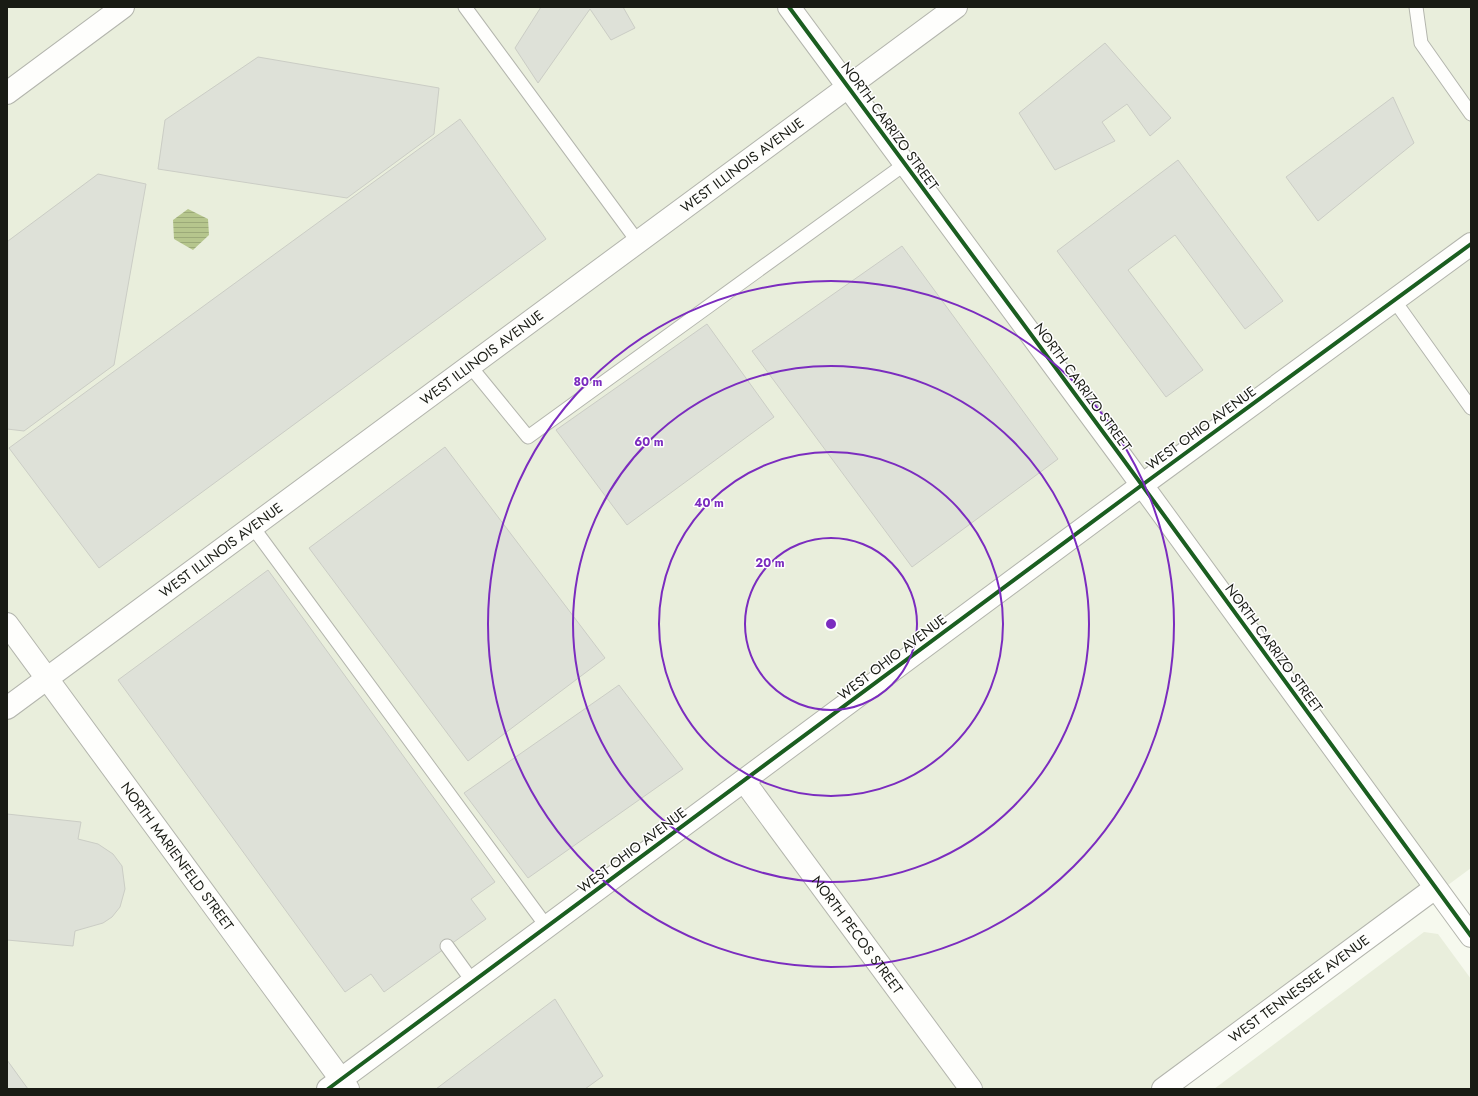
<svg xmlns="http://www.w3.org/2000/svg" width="1478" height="1096" font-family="Jost,sans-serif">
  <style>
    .built { fill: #e9eedc }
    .water { fill: url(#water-rules) }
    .building { fill: #dee1d8; stroke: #cbcdc5 }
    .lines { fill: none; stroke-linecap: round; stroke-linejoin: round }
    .lane-casing { stroke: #b3b5ad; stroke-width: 15 }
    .street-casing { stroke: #b3b5ad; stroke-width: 24 }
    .secondary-casing { stroke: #b3b5ad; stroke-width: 24 }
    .lane { stroke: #fefefc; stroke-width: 13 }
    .street { stroke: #fefefc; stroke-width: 22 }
    .secondary { stroke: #fefefc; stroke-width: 22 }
    .cycleway-casing { stroke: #fff; stroke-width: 6 }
    .cycleway { stroke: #1b5e20; stroke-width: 4 }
    .ring { fill: none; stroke: #7b2cbf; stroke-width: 2 }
    .labels { text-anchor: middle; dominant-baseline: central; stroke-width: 3; stroke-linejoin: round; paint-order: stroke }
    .street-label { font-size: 14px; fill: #191b14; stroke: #fff }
    .centre { fill: #7b2cbf; stroke: #fff; stroke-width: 2 }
    .ring-label { font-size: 12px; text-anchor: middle; font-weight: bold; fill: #7b2cbf; stroke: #fff; stroke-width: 3; stroke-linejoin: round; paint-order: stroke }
  </style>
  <defs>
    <pattern id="water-rules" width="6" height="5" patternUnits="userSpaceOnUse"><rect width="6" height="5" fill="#b6c68d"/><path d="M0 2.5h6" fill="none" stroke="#9caa79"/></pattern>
  </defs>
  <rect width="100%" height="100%" fill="#f6f9ee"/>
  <g class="built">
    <path d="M7 7H1471V868L1172 1089H7Z"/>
    <path d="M1424 932 1438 934 1471 979V1089H1214Z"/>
  </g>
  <path class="water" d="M188 209 208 219 209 235 193 250 174 239 173 220Z"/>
  <g class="building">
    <path d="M541 7H623L635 28 611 40 590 9 538 83 515 48Z"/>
    <path d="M1105 43 1171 118 1150 136 1127 104 1102 122 1115 141 1055 170 1019 113Z"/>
    <path d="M258 57 439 88 434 134 347 198 158 169 165 120Z"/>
    <path d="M1393 97 1414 143 1318 221 1286 177Z"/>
    <path d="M460 119 546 239 99 568 9 448Z"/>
    <path d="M1178 160 1283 301 1245 329 1175 235 1128 270 1203 370 1166 397 1057 251Z"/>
    <path d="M98 174 146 184 114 365 24 431 7 429 8 241Z"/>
    <path d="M902 246 1058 459 912 567 752 351Z"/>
    <path d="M707 324 774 417 627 525 556 430Z"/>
    <path d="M445 447 605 658 468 761 309 548Z"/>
    <path d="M268 570 495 882 471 899 486 919 384 992 371 974 345 992 118 680Z"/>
    <path d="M619 685 683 769 528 878 464 793Z"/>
    <path d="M7 814 81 822 78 839 98 844 113 854 122 866 125 889 120 907 112 917 103 923 75 931 73 946 7 940Z"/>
    <path d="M555 999 603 1076 585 1089H436Z"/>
    <path d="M7 1060 28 1089H7Z"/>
  </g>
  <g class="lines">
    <g class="lane-casing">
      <g id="lane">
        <path d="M465 7 638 242"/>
        <path d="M1416 7 1421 43 1471 114"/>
        <path d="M1394 300 1471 408"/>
        <path d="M470 366 528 437 905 164"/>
        <path d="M252 526 547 927"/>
        <path d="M447 946 473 982"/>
      </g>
    </g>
    <g class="street-casing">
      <g id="street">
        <path d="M789 7 1120 455 1471 936"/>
        <path id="s1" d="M744 781 971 1089"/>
        <path d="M328 1089 1142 485 1471 244"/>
        <path id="s2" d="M1163 1089 1435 888"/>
      </g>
    </g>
    <g class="secondary-casing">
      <g id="secondary">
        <path d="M7 93 123 7"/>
        <path id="s3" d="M7 624 348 1089"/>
        <path id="s4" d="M7 708 956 7"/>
      </g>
    </g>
    <use href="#lane" class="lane"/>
    <use href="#street" class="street"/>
    <use href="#secondary" class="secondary"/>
    <g class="cycleway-casing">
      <g id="cycleway">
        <path d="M789 7 1120 455 1471 936"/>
        <path d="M328 1089 1142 485 1471 244"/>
      </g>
    </g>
    <use href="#cycleway" class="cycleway"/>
  </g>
  <g class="ring">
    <circle cx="831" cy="624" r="86"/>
    <circle cx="831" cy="624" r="172"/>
    <circle cx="831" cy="624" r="258"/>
    <circle cx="831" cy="624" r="343"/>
  </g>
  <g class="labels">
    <g class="street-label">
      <text transform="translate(890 126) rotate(54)">NORTH CARRIZO STREET</text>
      <text stroke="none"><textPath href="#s4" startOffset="914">WEST ILLINOIS AVENUE</textPath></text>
      <text stroke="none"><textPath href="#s4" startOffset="590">WEST ILLINOIS AVENUE</textPath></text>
      <text transform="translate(1083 387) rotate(54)">NORTH CARRIZO STREET</text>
      <text transform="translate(1201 428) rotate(-36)">WEST OHIO AVENUE</text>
      <text stroke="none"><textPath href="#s4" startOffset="266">WEST ILLINOIS AVENUE</textPath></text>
      <text transform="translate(1274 648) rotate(54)">NORTH CARRIZO STREET</text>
      <text transform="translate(892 657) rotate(-37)">WEST OHIO AVENUE</text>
      <text transform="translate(632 850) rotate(-37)">WEST OHIO AVENUE</text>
      <text stroke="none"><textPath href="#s3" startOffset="288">NORTH MARIENFELD STREET</textPath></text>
      <text stroke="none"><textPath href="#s1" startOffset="191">NORTH PECOS STREET</textPath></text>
      <text stroke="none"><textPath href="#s2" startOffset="169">WEST TENNESSEE AVENUE</textPath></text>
    </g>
  </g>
  <circle cx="831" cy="624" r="6" class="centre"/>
  <g class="ring-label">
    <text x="588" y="386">80 m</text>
    <text x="649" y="446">60 m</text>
    <text x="709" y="507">40 m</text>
    <text x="770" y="567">20 m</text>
  </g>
  <rect width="1478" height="1096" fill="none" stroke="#191b14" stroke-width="16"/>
</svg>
